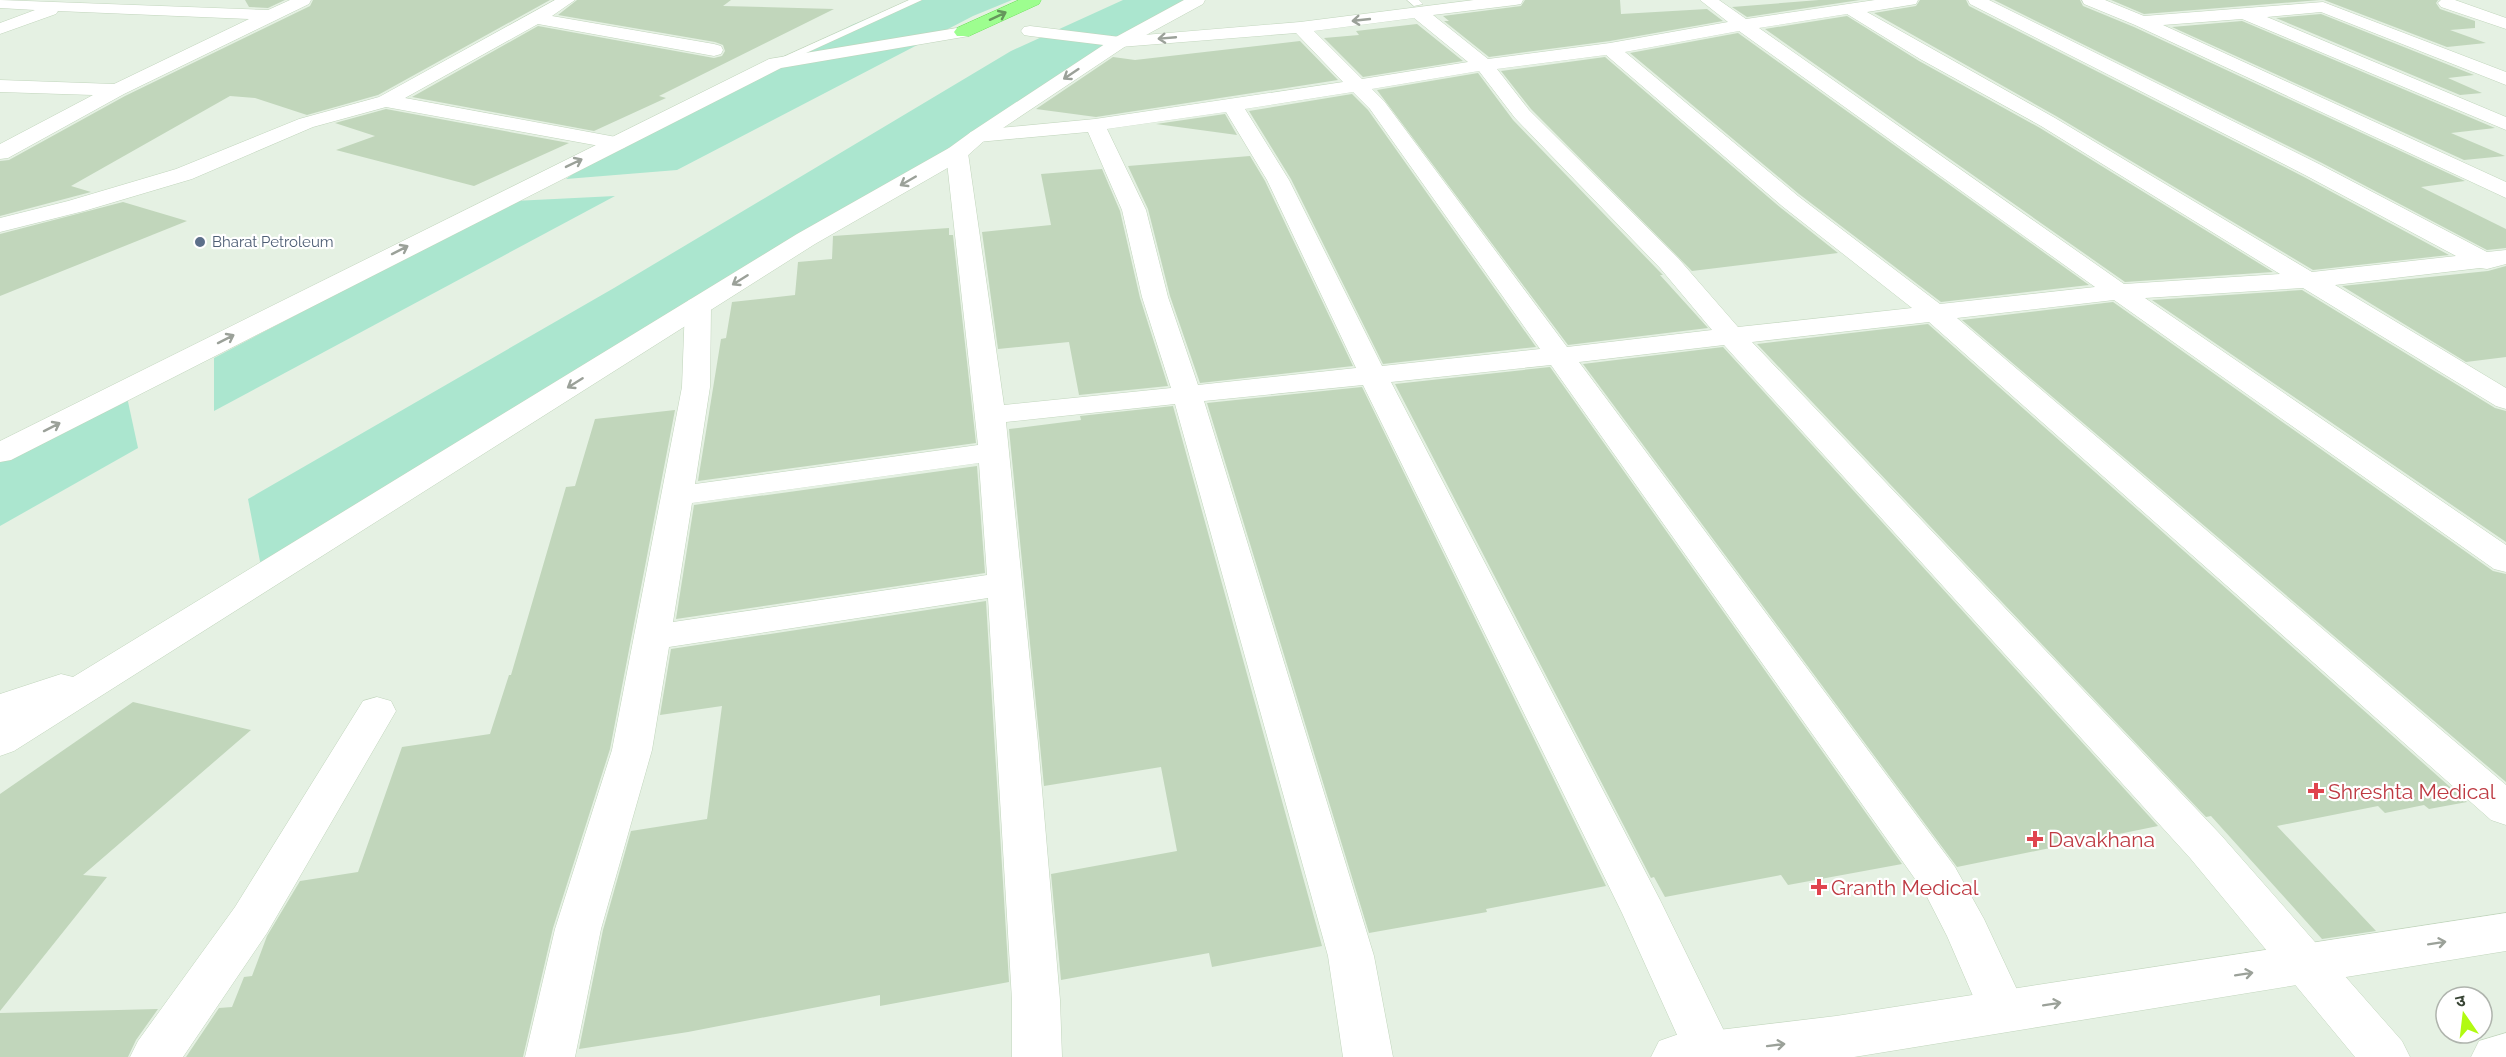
<svg xmlns="http://www.w3.org/2000/svg" width="2506" height="1057" font-family="Raleway,'Noto Sans Devanagari',sans-serif">
  <style>
    .green { fill: #abe6cf }
    .building { fill: #c1d6bb }
    .lines { fill: none; stroke-linecap: round; stroke-linejoin: round }
    .service-casing { stroke: #c1d5bc; stroke-width: 1 }
    .minor-casing { stroke: #c1d5bc; stroke-width: 1 }
    .tertiary-casing { stroke: #c1d5bc; stroke-width: 1 }
    .primary-casing { stroke: #71e35f; stroke-width: 1 }
    .service { fill: #fff; fill-rule: evenodd }
    .minor { fill: #fff; fill-rule: evenodd }
    .tertiary { fill: #fff; fill-rule: evenodd }
    .primary { fill: #9dfe8f; fill-rule: evenodd }
    .oneway { stroke: #65975c }
    .oneway2 { stroke: #9ba199 }
    .service-dot { fill: #5c6f8a; stroke: #fff; stroke-width: 2 }
    .health-dot { fill: #e0444e; stroke: #fff; stroke-width: 2 }
    .labels { text-anchor: middle; dominant-baseline: central; stroke-width: 4.5; stroke-linejoin: round; paint-order: stroke }
    .far-service-label { font-size: 15px; fill: #4e5e75; stroke: #fff; text-anchor: start }
    .near-health-label { font-size: 21px; fill: #be3a42; stroke: #fff; text-anchor: start }
  </style>
  <rect width="100%" height="100%" fill="#e5f1e3"/>
  <g class="green">
    <path d="M915 0H1012L973 16 677 170 566 179 616 143 854 24Z"/>
    <path d="M1123 0H1199L263 577 248 499 614 288 1011 51Z"/>
    <path d="M615 196 214 411V358L514 201Z"/>
    <path d="M127 397 138 448 0 526V462Z"/>
  </g>
  <g class="building">
    <path d="M245 0H285L268 8 249 7Z"/>
    <path d="M313 0H550L378 95 307 115 255 98 230 96 71 186 91 192 0 216V161L9 160 125 96 310 6Z"/>
    <path d="M577 0H731L723 6 834 9 659 96 666 98 594 131 412 97 538 26 714 58 722 56 725 51 723 45 715 42 558 15Z"/>
    <path d="M1525 0H1620L1621 14 1707 9 1723 21 1610 41 1489 57 1444 21H1449L1443 16 1521 6Z"/>
    <path d="M1819 0H1860L1747 17 1732 7Z"/>
    <path d="M1920 0H1966L1969 6 2304 177 2449 255 2313 270 2056 116 1874 13 1916 6Z"/>
    <path d="M1994 0H2080L2083 6 2134 27 2465 181 2421 187 2506 229V248L2487 250 2322 163Z"/>
    <path d="M2111 0H2320L2144 14Z"/>
    <path d="M2324 0H2438L2436 3 2440 9 2475 21V28L2450 30 2486 43 2447 47Z"/>
    <path d="M2321 14 2474 75 2448 78 2482 93 2460 95 2276 18Z"/>
    <path d="M1847 16 1919 61 2040 128 2273 272 2125 282 1765 29Z"/>
    <path d="M2242 21 2495 128 2451 133 2505 156 2464 160 2172 27Z"/>
    <path d="M1417 24 1463 61 1363 77 1324 38 1359 35 1356 31Z"/>
    <path d="M1738 33 2089 285 1941 302 1799 194 1630 53Z"/>
    <path d="M1300 41 1338 80 1096 117 1036 109 1113 57 1135 60Z"/>
    <path d="M1605 57 1781 208 1838 253 1692 271 1531 109 1501 71Z"/>
    <path d="M1478 73 1513 120 1658 270 1663 275H1660L1708 328 1568 345 1377 90Z"/>
    <path d="M1352 94 1368 110 1536 347 1383 364 1291 179 1249 111Z"/>
    <path d="M386 109 569 143 474 186 336 150 375 136 335 123Z"/>
    <path d="M1225 114 1237 135 1156 124Z"/>
    <path d="M1250 156 1265 181 1353 366 1200 383 1170 296 1148 209 1128 166Z"/>
    <path d="M1102 169 1120 211 1140 298 1168 386 1079 395 1069 342 998 349 982 232 1051 225 1041 174Z"/>
    <path d="M123 202 187 221 0 296V234Z"/>
    <path d="M949 228V235H953L976 443 698 481 721 339 726 338 732 302 795 295 798 262 832 259 833 236Z"/>
    <path d="M2506 266V357L2466 362 2342 286 2488 271Z"/>
    <path d="M2302 290 2495 408 2506 411V542L2152 300Z"/>
    <path d="M2113 302 2493 571 2506 574V782L1962 320Z"/>
    <path d="M1928 324 2467 802 2429 809 2424 805 2385 813 2378 806 2277 826 2376 931 2322 939 2211 816 2206 817 1757 344Z"/>
    <path d="M1723 347 2158 826 1957 867 1583 364Z"/>
    <path d="M1550 367 1902 864 1788 885 1781 875 1665 897 1654 877 1651 878 1395 384Z"/>
    <path d="M1362 387 1606 886 1486 909 1487 912 1369 933 1207 403Z"/>
    <path d="M1173 406 1322 946 1212 967 1209 953 1061 980 1051 874 1177 851 1161 767 1044 786 1009 429 1081 420 1080 416Z"/>
    <path d="M675 410 610 749 553 928 523 1057H186L219 1008 232 1007 244 977 252 976 267 936 300 881 358 872 402 747 490 734 509 675H511L566 487 575 486 595 419Z"/>
    <path d="M977 466 985 573 676 619 694 505Z"/>
    <path d="M986 601 1009 982 880 1006V995L688 1032 579 1049 603 930 631 831 707 819 722 706 660 715 671 649Z"/>
    <path d="M133 702 251 730 83 875 107 877 0 1011V794Z"/>
    <path d="M158 1009 136 1040 128 1057H0V1013Z"/>
  </g>
  <g class="lines">
    <g class="service-casing">
      <g id="service">
        <path d="M909 0H922L780 65H772L770 63Z"/>
        <path d="M1407 0H1419L1423 4 1414 6Z"/>
      </g>
    </g>
    <g class="minor-casing">
      <g id="minor">
        <path d="M0 0 268 10 290 0H311L309 4 124 94 8 158 0 159V144L93 95 0 92V80L114 84 249 19 58 11 56 14 0 34V23L35 10 0 8Z"/>
        <path d="M555 0H575L552 16 714 44 721 46 723 50 721 54 714 56 538 24 405 98 616 137 624 138 627 143 624 148 616 149 386 107 313 127 192 179 84 211 0 232V218L68 201 176 169 299 119 379 97Z"/>
        <path d="M1474 0H1523L1521 4 1515 5 1433 15 1488 59 1610 43 1728 22 1700 0H1719L1746 19 1875 0H1918L1916 4 1910 5 1867 12 2055 118 2312 272 2456 256 2305 175 1970 4 1968 0H1989L2321 165 2487 252 2506 250V264L2487 269 2480 268 2335 285 2506 388V409L2496 406 2303 288 2145 298 2506 545V572L2494 569 2114 300 1957 318 2506 785V825L2491 820 1929 322 1752 342 2220 834 2402 1041 2410 1057H2355L2190 858 1724 345 1579 362 1955 867 1984 919 2027 1011 2020 1026 2003 1032 1986 1026 1947 936 1925 893 1551 365 1391 382 1660 900 1727 1037 1734 1053 1733 1057H1687L1622 913 1363 385 1204 401 1374 956 1393 1057H1343L1328 956 1175 404 1006 422 1038 743 1060 1000 1062 1057H1012V1000L988 598 669 647 652 750 601 929 575 1057H525L555 929 612 750 682 387 685 306 689 300 698 298 707 300 711 306 710 387 695 484 978 445 946 153 949 148 957 147 965 148 968 153 1004 405 1171 388 1142 297 1122 210 1088 132 978 142 971 140 967 136 971 132 978 130 1095 119 1343 82 1296 33 1120 47 1030 36 1024 35 1021 31 1024 27 1030 26 1120 37 1300 22ZM1847 14 1920 59 2041 126 2280 274 2124 284 1759 28ZM1414 18 1468 62 1362 79 1314 31ZM1739 31 2095 287 1940 304 1798 196 1625 52ZM1606 55 1782 206 1912 308 1738 327 1678 258 1529 110 1497 69ZM1479 71 1515 118 1660 268 1712 330 1567 347 1384 101 1372 89ZM1353 92 1370 109 1540 349 1382 366 1289 180 1245 109ZM1226 112 1267 180 1356 368 1198 385 1168 297 1146 210 1107 129ZM979 463 987 575 673 622 692 503Z"/>
        <path d="M2082 0H2105L2144 16 2323 2 2506 72V85L2321 12 2267 17 2506 117V130L2242 19 2163 25 2506 182V198L2135 25 2084 4Z"/>
        <path d="M2441 0H2455L2506 18V29L2441 7 2438 3Z"/>
        <path d="M377 697 391 701 396 711 267 933 183 1057H130L138 1041 235 907 363 701Z"/>
      </g>
    </g>
    <g class="tertiary-casing">
      <g id="tertiary">
        <path d="M1184 0H1205L1203 4 1126 46 985 140 965 158 815 244 14 751 0 756V694L61 674 73 677 797 234 949 148 971 132 1114 38Z"/>
        <path d="M963 27 969 28 972 32 969 36 781 68 11 460 0 462V441L769 59Z"/>
        <path d="M2506 913V951L1854 1057H1651L1659 1041 1676 1035 1836 1016Z"/>
        <path d="M2506 1033V1057H2471L2479 1041Z"/>
      </g>
    </g>
    <g class="primary-casing">
      <path id="primary" d="M1019 0H1041L1039 4 969 36H957L954 32 957 28Z"/>
    </g>
    <use href="#service" class="service"/>
    <use href="#minor" class="minor"/>
    <use href="#tertiary" class="tertiary"/>
    <use href="#primary" class="primary"/>
  </g>
  <defs><path id="oneway-shaft" d="M-6 0H5M1.5-3L5.5 0L1.5 3" fill="none" stroke-width="1.6" stroke-linecap="round" stroke-linejoin="round" transform="scale(1.5)"/></defs>
  <use class="oneway" href="#oneway-shaft" transform="translate(998 16) rotate(-25)"/>
  <g class="oneway2">
    <use href="#oneway-shaft" transform="translate(1361 20) rotate(174)"/>
    <use href="#oneway-shaft" transform="translate(1167 38) rotate(175)"/>
    <use href="#oneway-shaft" transform="translate(1071 74) rotate(146)"/>
    <use href="#oneway-shaft" transform="translate(574 163) rotate(-26)"/>
    <use href="#oneway-shaft" transform="translate(908 181) rotate(150)"/>
    <use href="#oneway-shaft" transform="translate(400 250) rotate(-27)"/>
    <use href="#oneway-shaft" transform="translate(740 280) rotate(148)"/>
    <use href="#oneway-shaft" transform="translate(226 339) rotate(-27)"/>
    <use href="#oneway-shaft" transform="translate(575 383) rotate(148)"/>
    <use href="#oneway-shaft" transform="translate(52 427) rotate(-27)"/>
    <use href="#oneway-shaft" transform="translate(2437 943) rotate(-9)"/>
    <use href="#oneway-shaft" transform="translate(2244 974) rotate(-9)"/>
    <use href="#oneway-shaft" transform="translate(2052 1004) rotate(-9)"/>
    <use href="#oneway-shaft" transform="translate(1776 1045) rotate(-7)"/>
  </g>
  <circle class="service-dot" cx="200" cy="242" r="6"/>
  <g class="health-dot">
    <path d="M2313 782h6v6h6v6h-6v6h-6v-6h-6v-6h6z"/>
    <path d="M2032 830h6v6h6v6h-6v6h-6v-6h-6v-6h6z"/>
    <path d="M1816 878h6v6h6v6h-6v6h-6v-6h-6v-6h6z"/>
  </g>
  <g class="labels">
    <g class="far-service-label">
      <text x="212" y="242">Bharat Petroleum</text>
    </g>
    <g class="near-health-label">
      <text x="2328" y="791">Shreshta Medical</text>
      <text x="2048" y="839">Davakhana</text>
      <text x="1831" y="887">Granth Medical</text>
    </g>
  </g>
  <g transform="translate(2464 1015) rotate(346)"><circle r="28" fill="#ffffff" stroke="#afb4ad" stroke-width="1.5"/>
  <path d="M0-4.5L10 22L0 15L-10 22Z" fill="#b1fa11"/>
  <text y="-9" font-size="16" font-weight="bold" text-anchor="middle" fill="#374333">उ</text>
  </g>
</svg>
